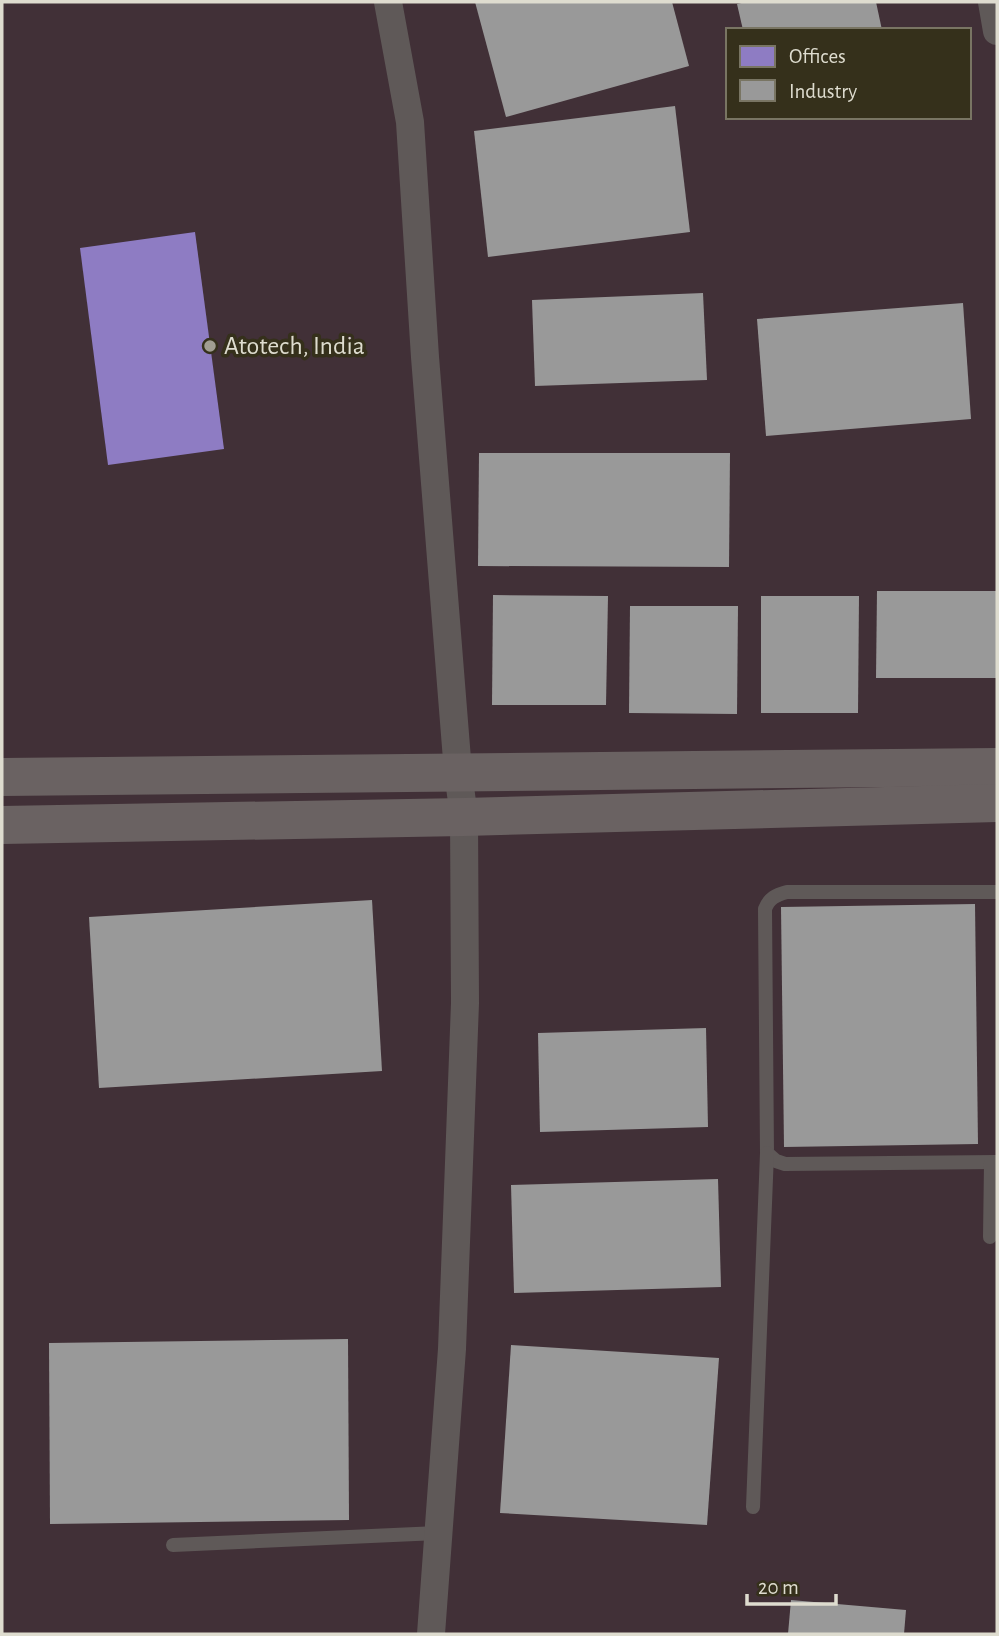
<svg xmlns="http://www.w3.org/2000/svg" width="999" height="1636" font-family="'Alegreya Sans',sans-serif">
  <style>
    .industrial { fill: #413037; fill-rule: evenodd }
    .offices { fill: #8e7cc3 }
    .industry { fill: #999 }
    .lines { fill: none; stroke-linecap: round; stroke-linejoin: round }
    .lane { stroke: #5f5958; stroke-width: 14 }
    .street { stroke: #5f5958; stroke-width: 28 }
    .secondary { stroke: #6a6262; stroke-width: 38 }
    .poi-dot { fill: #a19e92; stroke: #35301b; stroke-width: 2.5 }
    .labels { text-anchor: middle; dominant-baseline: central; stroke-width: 7; stroke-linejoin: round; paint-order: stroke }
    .poi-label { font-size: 26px; fill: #dedccf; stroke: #35301b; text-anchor: start }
  </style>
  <rect width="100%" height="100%" fill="#2f2c21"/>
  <path class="industrial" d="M2 2H997V1634H2ZM728 30H969V117H728Z"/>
  <path class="offices" d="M195 232 224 449 108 465 80 248Z"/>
  <g class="industry">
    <path d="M475 2H672L689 66 506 117Z"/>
    <path d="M746 2H876L882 30H743L737 4Z"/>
    <path d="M675 106 690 232 488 257 474 131Z"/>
    <path d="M703 293 707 380 535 386 532 300Z"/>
    <path d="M963 303 971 419 766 436 757 319Z"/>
    <path d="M479 453H730L729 567 478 566Z"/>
    <path d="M877 591H997V678H876Z"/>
    <path d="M493 595 608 596 606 705H492Z"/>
    <path d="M761 596H859L858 713H761Z"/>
    <path d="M630 606H738L737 714 629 713Z"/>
    <path d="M372 900 382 1071 99 1088 89 917Z"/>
    <path d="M975 904 978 1144 784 1147 781 907Z"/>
    <path d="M706 1028 708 1127 540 1132 538 1033Z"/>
    <path d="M718 1179 721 1287 514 1293 511 1185Z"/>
    <path d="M348 1339 349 1520 50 1524 49 1343Z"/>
    <path d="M511 1345 719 1358 707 1525 500 1513Z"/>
    <path d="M791 1600 906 1610 904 1634H788Z"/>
  </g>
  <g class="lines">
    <g class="lane">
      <path d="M997 892H787C776 895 769 898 765 909L767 1153 776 1161 785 1164 997 1162"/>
      <path d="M990 1237 991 1163"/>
      <path d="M753 1507 767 1153"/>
      <path d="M173 1545 438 1533"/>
    </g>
    <g class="street">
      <path d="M388 2 410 122 425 357 458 772 464 817 465 1003 452 1349 431 1634"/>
      <path d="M992 2 997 31"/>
    </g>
    <g class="secondary">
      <path d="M2 777 997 767"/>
      <path d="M2 825 464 817 997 803"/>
    </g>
  </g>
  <circle class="poi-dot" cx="210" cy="346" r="7"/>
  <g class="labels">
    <g class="poi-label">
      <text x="224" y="346">Atotech, India</text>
    </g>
  </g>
  <rect width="999" height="1636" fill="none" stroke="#dedccf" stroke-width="7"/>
  <rect x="726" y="28" width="245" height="91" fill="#35301b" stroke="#797563" stroke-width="2"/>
  <rect x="740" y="46" width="35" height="21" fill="#8e7cc3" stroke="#797563" stroke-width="2"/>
  <text x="789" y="63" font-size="21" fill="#dedccf">Offices</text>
  <rect x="740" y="80" width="35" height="21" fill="#999999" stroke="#797563" stroke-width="2"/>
  <text x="789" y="98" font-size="21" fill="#dedccf">Industry</text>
  <path d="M747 1594v10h89v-10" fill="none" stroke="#dedccf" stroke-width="3.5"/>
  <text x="758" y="1594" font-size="21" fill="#dedccf" stroke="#35301b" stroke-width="5" paint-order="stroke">20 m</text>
</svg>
